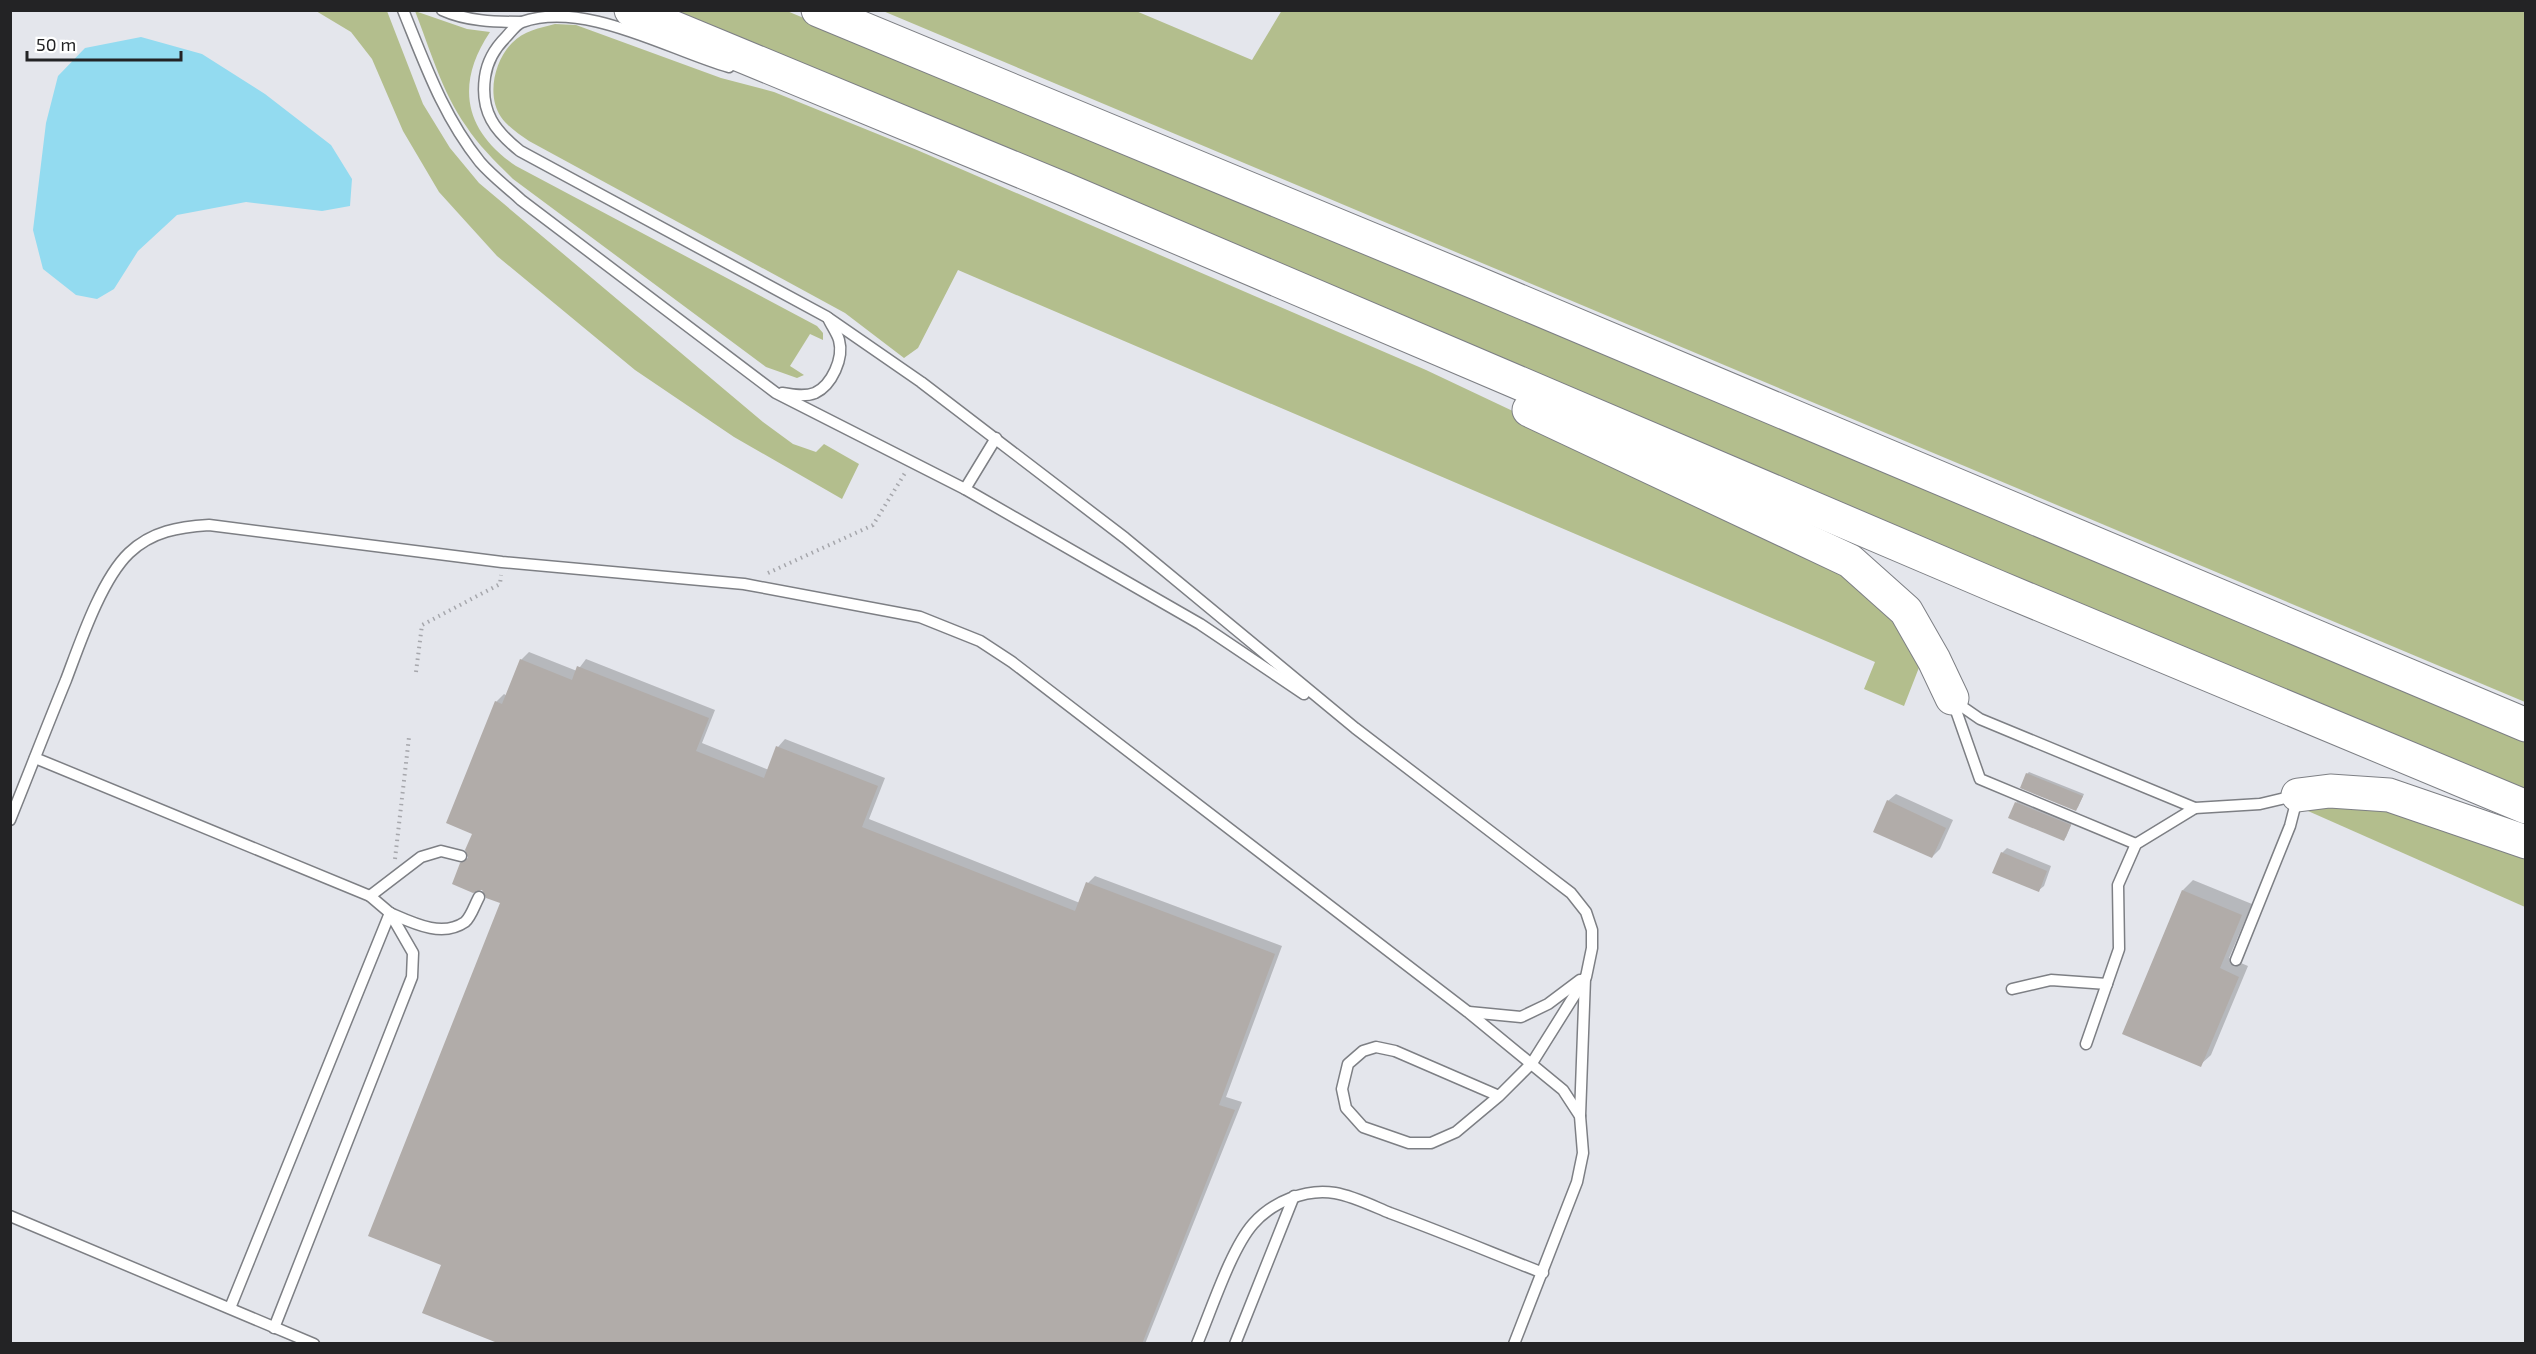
<svg xmlns="http://www.w3.org/2000/svg" width="2536" height="1354" font-family="'Exo 2',sans-serif">
  <style>
    .green { fill: #b3be8d }
    .water { fill: #93dbf0 }
    .shadow { fill: #0003 }
    .building { fill: #b1aca9 }
    .lines { fill: none; stroke-linecap: round; stroke-linejoin: round }
    .service-casing { stroke: #7d7f84; stroke-width: 13 }
    .motorway-casing { stroke: #7d7f84; stroke-width: 35 }
    .path { stroke: #a6a7ac; stroke-width: 4; stroke-dasharray: 1.5 4.5; stroke-linecap: butt }
    .service { stroke: #fff; stroke-width: 10 }
    .motorway { stroke: #fff; stroke-width: 33 }
  </style>
  <rect width="100%" height="100%" fill="#e4e6ec"/>
  <g class="green">
    <path d="M1282 10 2525 11V702L883 11H1136L1252 60Z"/>
    <path d="M316 11H387L423 104 450 148 479 183 763 422 793 444 816 452 824 444 859 464 842 499 734 437 635 370 497 256 439 192 403 131 372 59 351 32Z"/>
    <path d="M415 11 467 29 490 32C455 84 464 131 516 166L817 326 823 333V340L810 334 790 366 804 375 797 378 766 367 513 179C496 162 479 146 466 126 442 92 430 49 415 11Z"/>
    <path d="M663 11H787L2525 739V792Z"/>
    <path d="M555 24 576 25 721 78 774 92 917 150 1426 370 1709 504 1857 583 1894 620 1920 665 1904 706 1864 689 1875 662 958 270 918 348 904 358 845 313 529 141C519 134 508 127 501 117 486 95 495 60 512 43 523 31 540 28 555 24Z"/>
    <path d="M2345 801 2392 805 2525 859V907L2308 811Z"/>
  </g>
  <path class="water" d="M141 37 202 54 265 94 331 145 352 179 350 206 322 211 246 202 177 215 138 251 114 289 97 299 76 295 43 269 33 230 46 123 58 76 85 48Z"/>
  <g class="shadow">
    <path d="M529 652 577 671 586 659 715 710 702 743 769 770 778 747 785 739 885 778 869 819 1080 903 1088 883 1095 876 1282 946 1226 1097 1242 1102 1145 1344H504L443 1264 502 902 461 864 469 857 496 702 504 694 507 696 521 660Z"/>
    <path d="M2029 772 2084 794 2078 807 2076 809 2027 774Z"/>
    <path d="M1896 794 1953 820 1940 849 1932 857 1888 801Z"/>
    <path d="M2018 800 2072 823 2066 837 2064 839 2016 802Z"/>
    <path d="M2007 848 2051 866 2044 886 2039 890 2002 853Z"/>
    <path d="M2193 880 2252 904 2229 958 2248 966 2211 1055 2200 1065 2183 890Z"/>
  </g>
  <g class="building">
    <path d="M520 659 572 680 577 666 709 718 696 751 764 778 776 746 878 786 862 827 1075 911 1086 882 1275 954 1219 1105 1235 1110 1142 1344H500L422 1313 441 1265 368 1236 500 903 486 898 482 890 473 893 452 884 460 863 468 858 465 850 472 834 446 823 495 701 502 704Z"/>
    <path d="M2026 773 2083 796 2076 811 2020 788Z"/>
    <path d="M1887 800 1946 828 1932 858 1873 832Z"/>
    <path d="M2015 802 2071 825 2064 841 2008 818Z"/>
    <path d="M2001 852 2047 871 2039 892 1992 873Z"/>
    <path d="M2182 890 2242 915 2220 968 2239 977 2201 1067 2122 1034Z"/>
  </g>
  <g class="lines">
    <g class="service-casing">
      <g id="service">
        <path d="M403 10C425 64 443 116 480 162 492 176 507 187 521 200L776 393 965 489 1200 624 1304 694"/>
        <path d="M442 10C466 21 494 22 521 22"/>
        <path d="M729 67C669 50 585 0 522 22 516 24 510 33 506 37 494 49 487 62 485 77 480 112 495 131 520 151L827 317 921 382 1125 538 1355 728 1571 893 1586 912 1592 930V948L1586 977 1532 1063 1499 1096 1456 1132 1431 1143H1409L1363 1127 1346 1108 1342 1089 1348 1064 1363 1051 1376 1047 1395 1051 1499 1096"/>
        <path d="M782 393C793 395 805 397 815 393 832 385 844 358 839 340 837 333 831 325 828 318"/>
        <path d="M965 489 996 438"/>
        <path d="M1954 701 1980 719 2195 808 2260 804 2298 795 2290 826 2236 960"/>
        <path d="M1953 702 1980 779 2136 844"/>
        <path d="M35 758 370 896 390 913 413 953 412 977 274 1328"/>
        <path d="M10 820C29 773 47 726 66 680 80 643 101 580 129 553 152 531 179 527 209 525L502 562 744 584 920 617 980 641 1012 662 1468 1012 1563 1090 1580 1116 1583 1153 1577 1182 1514 1344"/>
        <path d="M370 896 421 857 441 851 461 856"/>
        <path d="M390 913C413 923 442 938 465 922 471 917 475 904 479 897"/>
        <path d="M2012 989 2051 980 2107 984"/>
        <path d="M1469 1012 1521 1017 1548 1004 1580 980"/>
        <path d="M2086 1044 2119 949 2118 885 2136 844 2195 808"/>
        <path d="M1580 1116 1585 978"/>
        <path d="M10 1216 314 1344"/>
        <path d="M230 1308 390 913"/>
        <path d="M1197 1344C1211 1311 1231 1249 1253 1224 1272 1202 1306 1188 1335 1193 1353 1196 1373 1206 1390 1213 1442 1232 1492 1253 1543 1273"/>
        <path d="M1235 1344 1294 1196"/>
      </g>
    </g>
    <g class="motorway-casing">
      <g id="motorway">
        <path d="M631 10 1064 189 1998 587 2526 807"/>
        <path d="M818 10 1479 284 2526 725"/>
        <path d="M1529 410 1850 561 1906 611 1934 660 1952 698"/>
        <path d="M2298 795 2330 791 2389 795 2526 842"/>
      </g>
    </g>
    <g class="path">
      <path d="M768 573 873 525 905 473"/>
      <path d="M416 672 422 625 500 584 501 575"/>
      <path d="M395 859 409 737"/>
    </g>
    <use href="#service" class="service"/>
    <use href="#motorway" class="motorway"/>
  </g>
  <rect width="2536" height="1354" fill="none" stroke="#232325" stroke-width="24"/>
  <path d="M27 51v9h154v-9" fill="none" stroke="#232325" stroke-width="3"/>
  <text x="36" y="51" font-size="18" fill="#232325" stroke="#ffffff" stroke-width="4.5" paint-order="stroke">50 m</text>
</svg>
